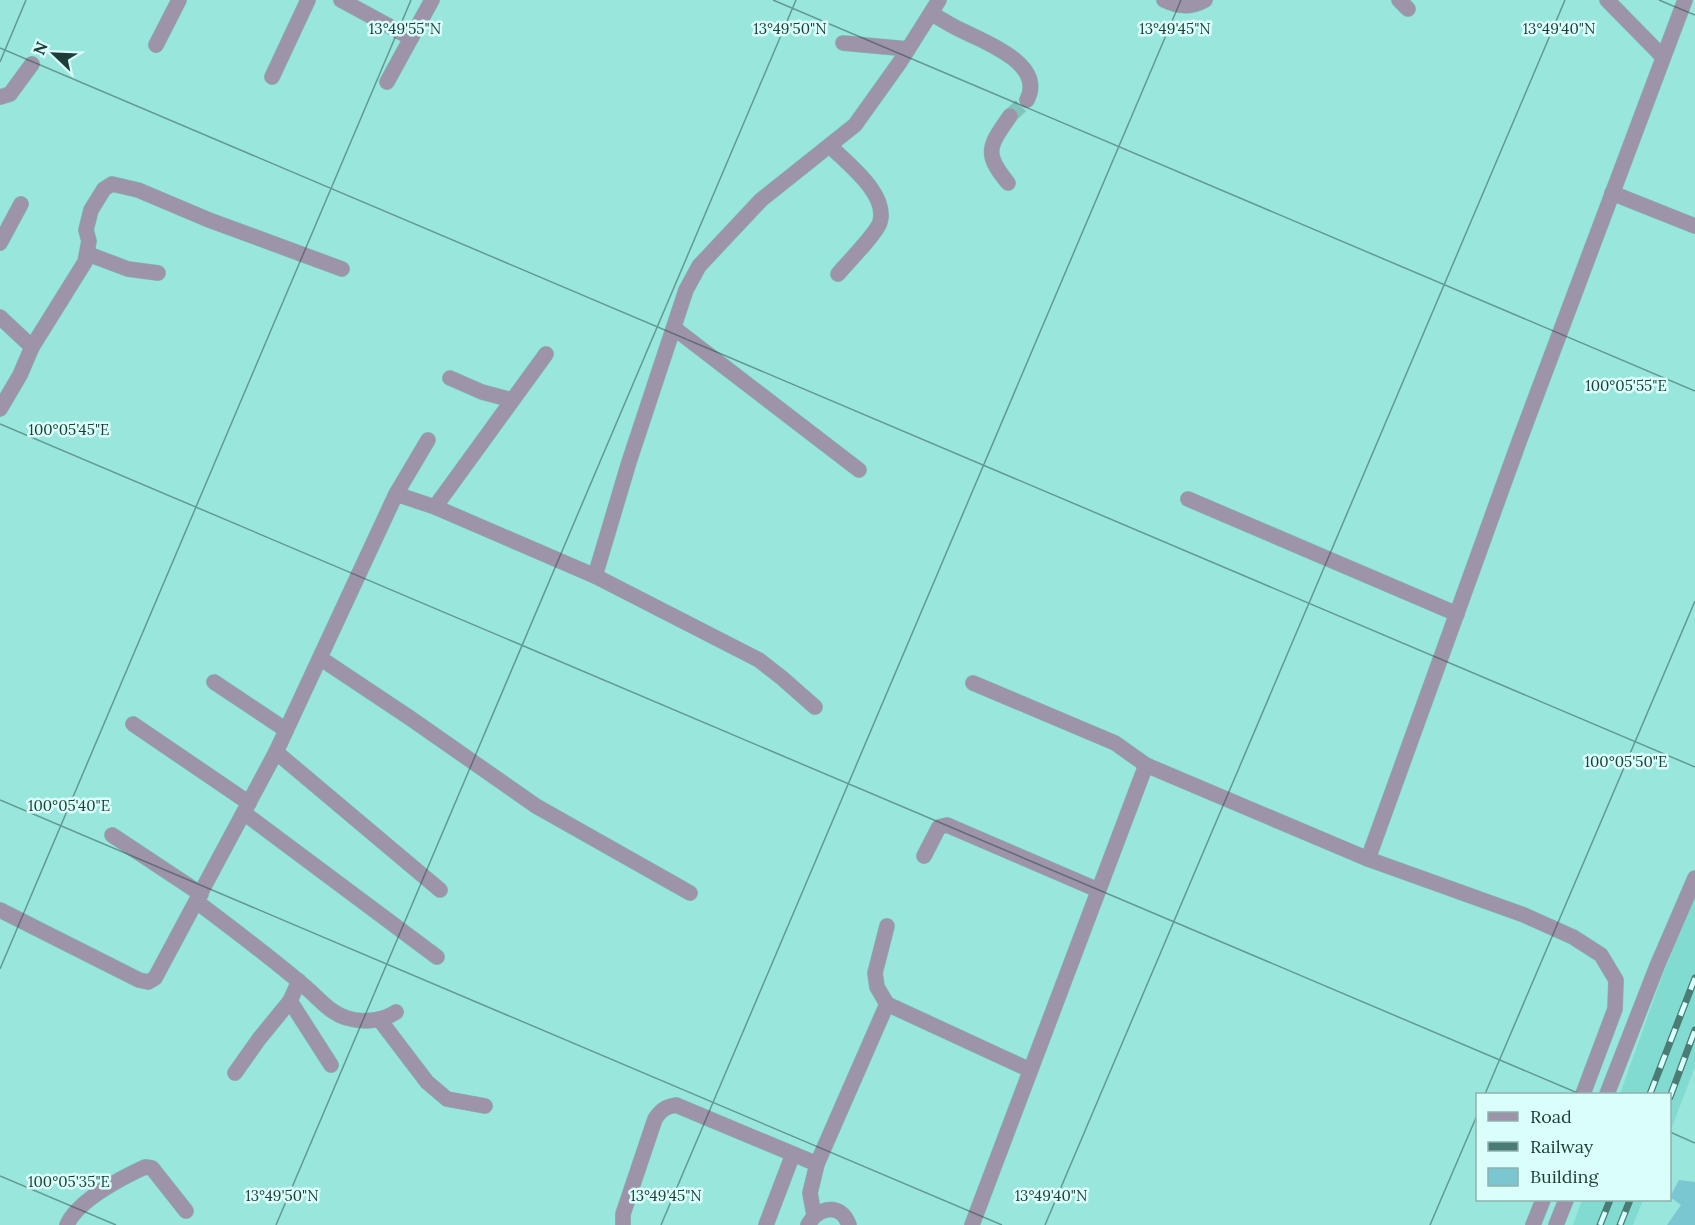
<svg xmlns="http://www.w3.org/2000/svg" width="1695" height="1225" font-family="Lora,serif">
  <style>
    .built { fill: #82dbd1 }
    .building { fill: #7ac7d1 }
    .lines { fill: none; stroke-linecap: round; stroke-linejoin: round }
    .minor-tunnel { stroke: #80c4bc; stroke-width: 15; stroke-dasharray: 15 8; stroke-linecap: butt }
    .minor-casing { stroke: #7ec1b9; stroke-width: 16 }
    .minor { stroke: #9e94aa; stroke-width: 15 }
    .rail-casing { stroke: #4a7b75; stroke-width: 7 }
    .rail { stroke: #dafffa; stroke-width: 4.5; stroke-dasharray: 14; stroke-linecap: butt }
    .ticks { fill: none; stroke: #1d3d39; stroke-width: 1.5; stroke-opacity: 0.45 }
    .ticks-label { font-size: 15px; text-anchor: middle; fill: #1d3d39; stroke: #dafffa; stroke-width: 5; stroke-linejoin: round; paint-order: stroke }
  </style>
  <rect width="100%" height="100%" fill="#99e6dd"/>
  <g class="built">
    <path d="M1695 897V1067L1670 1132V1094H1620L1664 971Z"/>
    <path d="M1582 1200H1643L1633 1225H1573Z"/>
  </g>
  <path class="building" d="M1679 1180 1695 1182V1225H1667L1681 1205 1670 1197Z"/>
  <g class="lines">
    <path class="minor-tunnel" d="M1010 116 1027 100"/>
    <g class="minor-casing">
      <g id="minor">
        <path d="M341 0 411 38"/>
        <path d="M1164 0C1179 7 1191 8 1205 0"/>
        <path d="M1399 0 1408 9"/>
        <path d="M1607 0 1663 57"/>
        <path d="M932 14C943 20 953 27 965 32 989 44 1045 65 1027 100"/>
        <path d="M843 43 908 49"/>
        <path d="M156 45 179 0"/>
        <path d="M272 77 308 0"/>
        <path d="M387 82 432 0"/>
        <path d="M0 97 10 94 32 64"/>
        <path d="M830 146C848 164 888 194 880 222 877 233 847 263 838 274"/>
        <path d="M1008 183C983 153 989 146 1010 116"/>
        <path d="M1612 193 1695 226"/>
        <path d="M0 243 21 204"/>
        <path d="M88 254 128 269 158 273"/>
        <path d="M0 317 32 347"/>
        <path d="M674 328 859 470"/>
        <path d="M450 378 482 392 512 400"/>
        <path d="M0 409 20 375 32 347 85 262 89 241 86 230 91 210 104 189 112 184 138 190 209 220 342 269"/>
        <path d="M396 494 428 440"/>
        <path d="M1188 499 1457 614"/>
        <path d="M435 507 546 354"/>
        <path d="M595 576 629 462 686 290 699 266 761 200 855 125 900 62 939 0"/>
        <path d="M320 658 410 718 536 806 690 893"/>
        <path d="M214 682 286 730"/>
        <path d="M973 683 1115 743 1146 765"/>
        <path d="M133 724 249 803"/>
        <path d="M276 752 440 890"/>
        <path d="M244 813 437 957"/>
        <path d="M112 835 201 894"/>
        <path d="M924 856 939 827 947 825 1098 890"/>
        <path d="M1368 859 1520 439 1685 0"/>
        <path d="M197 902C233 929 269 956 303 985 317 996 329 1013 347 1018 362 1023 383 1021 396 1012"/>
        <path d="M0 910 139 980 148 982 155 978 276 752 396 494 435 507 595 576 759 660 782 678 815 707"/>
        <path d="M299 981 290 1001 331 1065"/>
        <path d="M887 1004 877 987 875 973 887 926"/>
        <path d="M379 1019 427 1082 447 1099 485 1106"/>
        <path d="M235 1073 259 1039 290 1001"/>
        <path d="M1607 1094 1657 966 1695 878"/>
        <path d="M814 1215 810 1193 817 1164 887 1004 1030 1070"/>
        <path d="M67 1225C77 1201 121 1178 145 1167L152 1168 186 1211"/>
        <path d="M623 1225V1214L655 1119C661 1110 665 1107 676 1105L817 1164"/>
        <path d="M766 1225 793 1154"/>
        <path d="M808 1225C818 1207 841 1202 849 1225"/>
        <path d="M972 1225 1146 765 1368 859 1524 915 1573 937 1601 955 1616 980 1615 1009 1583 1094"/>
        <path d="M1533 1225 1543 1200"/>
        <path d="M1556 1225 1566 1200"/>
      </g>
    </g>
    <use href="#minor" class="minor"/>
    <g class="rail-casing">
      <g id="rail">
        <path d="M1650 1094 1695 978"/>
        <path d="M1670 1097 1695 1030"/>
        <path d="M1600 1225 1610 1200"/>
        <path d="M1620 1225 1630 1200"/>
      </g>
    </g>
    <use href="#rail" class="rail"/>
  </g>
  <path class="ticks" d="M773 0 1695 391M1659 0 1695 15M0 48 1695 767M0 62 26 0M0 424 1580 1094M0 800 1002 1225M0 969 411 0M1485 1094 1695 601M1670 1132 1695 1143M0 1176 116 1225M276 1225 796 0M661 1225 1181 0M1045 1225 1565 0M1430 1225 1478 1113"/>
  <g class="ticks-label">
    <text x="405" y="34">13°49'55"N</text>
    <text x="790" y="34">13°49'50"N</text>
    <text x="1175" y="34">13°49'45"N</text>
    <text x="1559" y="34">13°49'40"N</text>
    <text x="1626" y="391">100°05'55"E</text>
    <text x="69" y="435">100°05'45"E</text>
    <text x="1626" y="767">100°05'50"E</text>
    <text x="69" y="811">100°05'40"E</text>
    <text x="69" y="1187">100°05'35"E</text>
    <text x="282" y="1201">13°49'50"N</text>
    <text x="666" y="1201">13°49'45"N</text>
    <text x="1051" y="1201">13°49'40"N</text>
  </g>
  <rect x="1476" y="1093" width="195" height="108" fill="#dafffa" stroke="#8eb1ad" stroke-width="1.5"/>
  <rect x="1488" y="1112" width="30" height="9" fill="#9e94aa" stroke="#8eb1ad" stroke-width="1.5"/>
  <text x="1530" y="1123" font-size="18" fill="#1d3d39">Road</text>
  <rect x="1488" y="1142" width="30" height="9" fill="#4a7b75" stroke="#8eb1ad" stroke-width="1.5"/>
  <text x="1530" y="1153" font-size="18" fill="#1d3d39">Railway</text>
  <rect x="1488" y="1168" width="30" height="18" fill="#7ac7d1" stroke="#8eb1ad" stroke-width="1.5"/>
  <text x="1530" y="1183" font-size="18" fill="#1d3d39">Building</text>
  <g transform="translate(54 54) rotate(293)" stroke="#dafffa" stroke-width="4.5" paint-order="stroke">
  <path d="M0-4.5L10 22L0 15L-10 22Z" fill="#1d3d39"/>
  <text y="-9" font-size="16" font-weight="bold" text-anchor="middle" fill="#1d3d39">N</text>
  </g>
</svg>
